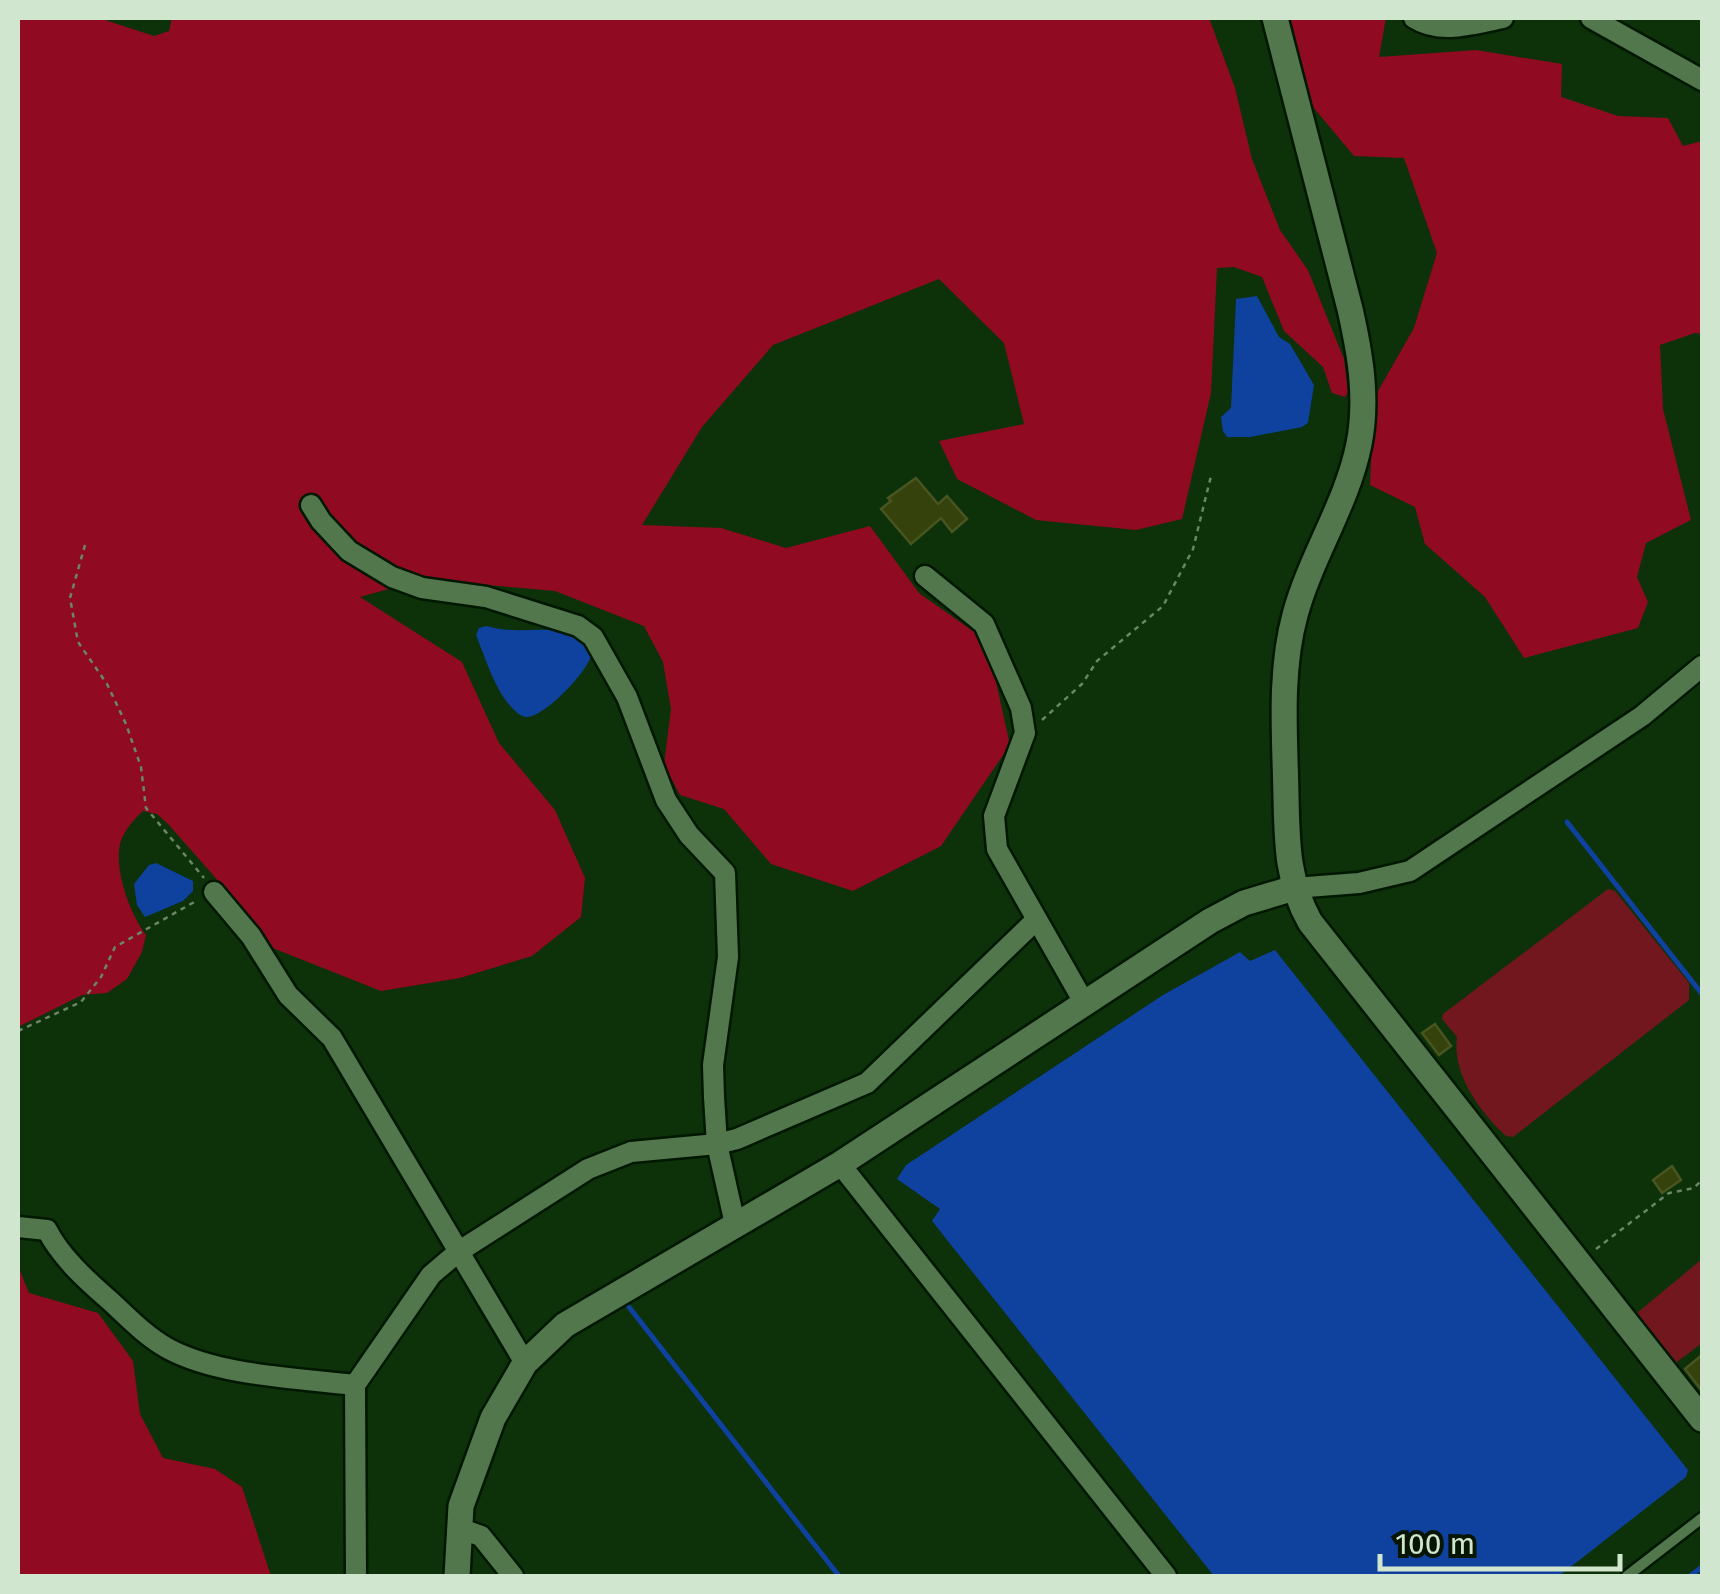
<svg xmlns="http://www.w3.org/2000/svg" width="1720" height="1594" font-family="'Fira Sans',sans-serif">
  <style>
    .green { fill: #73171f }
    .forest { fill: #900b21 }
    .water { fill: #0f419f }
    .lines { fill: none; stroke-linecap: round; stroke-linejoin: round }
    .stream { stroke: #0f419f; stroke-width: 5 }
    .building { fill: #36420c; stroke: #485521; stroke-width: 2.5 }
    .service-casing { stroke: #001700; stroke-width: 15 }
    .minor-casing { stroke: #001700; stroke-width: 25 }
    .tertiary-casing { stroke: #001700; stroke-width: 30 }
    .path { stroke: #6a8666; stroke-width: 2.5; stroke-dasharray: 5 5; stroke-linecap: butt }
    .service { stroke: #52774d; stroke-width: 10 }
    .minor { stroke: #52774d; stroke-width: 20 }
    .tertiary { stroke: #52774d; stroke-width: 25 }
  </style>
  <rect width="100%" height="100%" fill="#0d3109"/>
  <g class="green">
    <path d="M1608 889 1615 891 1689 983V1000L1513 1137 1506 1136C1479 1111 1452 1074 1457 1037L1442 1019 1443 1014Z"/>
    <path d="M1702 1259V1343L1677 1362 1671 1361 1637 1313Z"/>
  </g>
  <g class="forest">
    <path d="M18 18H99L154 36 169 31 172 18H1209L1235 88 1252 159 1280 230 1308 270 1344 359 1348 392 1345 397 1332 393 1323 367 1284 331 1262 277 1234 267 1217 268 1211 393 1182 519 1136 530 1036 520 957 479 939 441 1024 424 1004 343 939 279 773 345 702 427 642 525 721 528 786 548 870 526 919 593 987 641 1010 745 941 846 853 891 771 864 724 809 680 795 664 765 671 709 663 662 644 626 555 591 424 579 360 597 462 662 499 743 555 810 585 878 581 917 532 956 460 978 381 991 265 945 214 876 168 824 157 814 143 811C134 819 123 832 120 844 114 870 130 914 146 935L142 952 127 979 107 993 82 995 18 1027Z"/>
    <path d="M1288 18H1386L1379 57 1476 50 1562 64 1561 97 1618 116 1668 118 1683 146 1702 141V334L1695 333 1660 345 1663 409 1691 520 1646 543 1637 577 1648 602 1638 628 1524 658 1485 597 1425 544 1415 507 1370 485 1374 398 1414 328 1437 253 1404 158 1354 156 1313 107Z"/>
    <path d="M18 1266 29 1293 98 1313 133 1361 140 1414 163 1458 215 1469 242 1487 271 1576H18Z"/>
  </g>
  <g class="water">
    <path d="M1257 296 1279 337 1290 344 1314 385 1308 423 1302 427 1250 437H1227L1223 431 1221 417 1231 408 1236 299Z"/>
    <path d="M486 626C524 637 555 620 588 642 589 646 591 654 590 658 586 673 538 725 522 716 498 702 486 659 476 635L479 628Z"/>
    <path d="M156 863 193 881V891L183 901 145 917 137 905 134 884 149 865Z"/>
    <path d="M1275 950 1688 1470 1686 1477 1559 1576H1214L932 1221 940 1209 897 1179 906 1165 1163 995 1240 952 1250 961Z"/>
  </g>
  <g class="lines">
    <g class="stream">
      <path d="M1567 822 1702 994"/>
      <path d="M629 1307 839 1576"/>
      <path d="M1690 1576 1702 1567"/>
    </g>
  </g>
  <g class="building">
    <path d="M916 478 938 504 947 496 967 519 952 532 941 518 911 544 881 509 891 501 888 498Z"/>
    <path d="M1435 1024 1451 1046 1439 1055 1422 1033Z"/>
    <path d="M1672 1166 1681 1180 1662 1193 1653 1180Z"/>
    <path d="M1702 1355V1391L1685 1369Z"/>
  </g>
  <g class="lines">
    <g class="service-casing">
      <path id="service" d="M1627 1576 1702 1518"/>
    </g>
    <g class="minor-casing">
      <g id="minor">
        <path d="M1414 18C1441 35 1473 24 1503 18"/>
        <path d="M1591 18 1702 80"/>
        <path d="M311 505 321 521 349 551 392 577 422 588 486 597 578 626 593 637 627 697 666 800 689 835 725 873 728 957 713 1065 714 1097 717 1144 735 1224"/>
        <path d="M925 576 984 624 1021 708 1025 733 994 816 997 849 1085 1004"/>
        <path d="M1294 888 1359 883 1410 871 1642 716 1702 666"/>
        <path d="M214 892 251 936 288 995 332 1038 525 1363"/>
        <path d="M840 1164 1166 1576"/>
        <path d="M18 1227 47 1230C61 1257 85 1279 108 1299 127 1316 144 1335 167 1348 218 1376 297 1378 355 1385"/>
        <path d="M459 1528 481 1536 513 1576"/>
        <path d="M356 1576 355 1385 431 1275 458 1252 588 1169 631 1152 717 1144 737 1139 867 1083 1036 920"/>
      </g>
    </g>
    <g class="tertiary-casing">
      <g id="tertiary">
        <path d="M1275 18 1350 309C1360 353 1368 398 1359 444 1347 504 1311 556 1295 615 1279 674 1285 737 1286 797 1287 842 1287 881 1310 922L1702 1419"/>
        <path d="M457 1576 461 1506 493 1418 525 1363 565 1325 840 1164 1210 921 1244 903 1294 888"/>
      </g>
    </g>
    <g class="path">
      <path d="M85 545 70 598 78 642 107 684 126 724 141 767 146 808 204 878"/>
      <path d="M1042 720 1082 684 1097 661 1163 606 1193 549 1211 476"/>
      <path d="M18 1031 81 1002 101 977 115 947 196 901"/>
      <path d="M1596 1249 1669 1193 1694 1188 1702 1180"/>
    </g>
    <use href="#service" class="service"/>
    <use href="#minor" class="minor"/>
    <use href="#tertiary" class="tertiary"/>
  </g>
  <rect width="1720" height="1594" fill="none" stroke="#d1e6ce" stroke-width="40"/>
  <path d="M1380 1554v15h240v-15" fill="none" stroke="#d1e6ce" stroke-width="5"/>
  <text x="1395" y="1554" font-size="30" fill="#d1e6ce" stroke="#071505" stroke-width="8" paint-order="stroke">100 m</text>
</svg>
